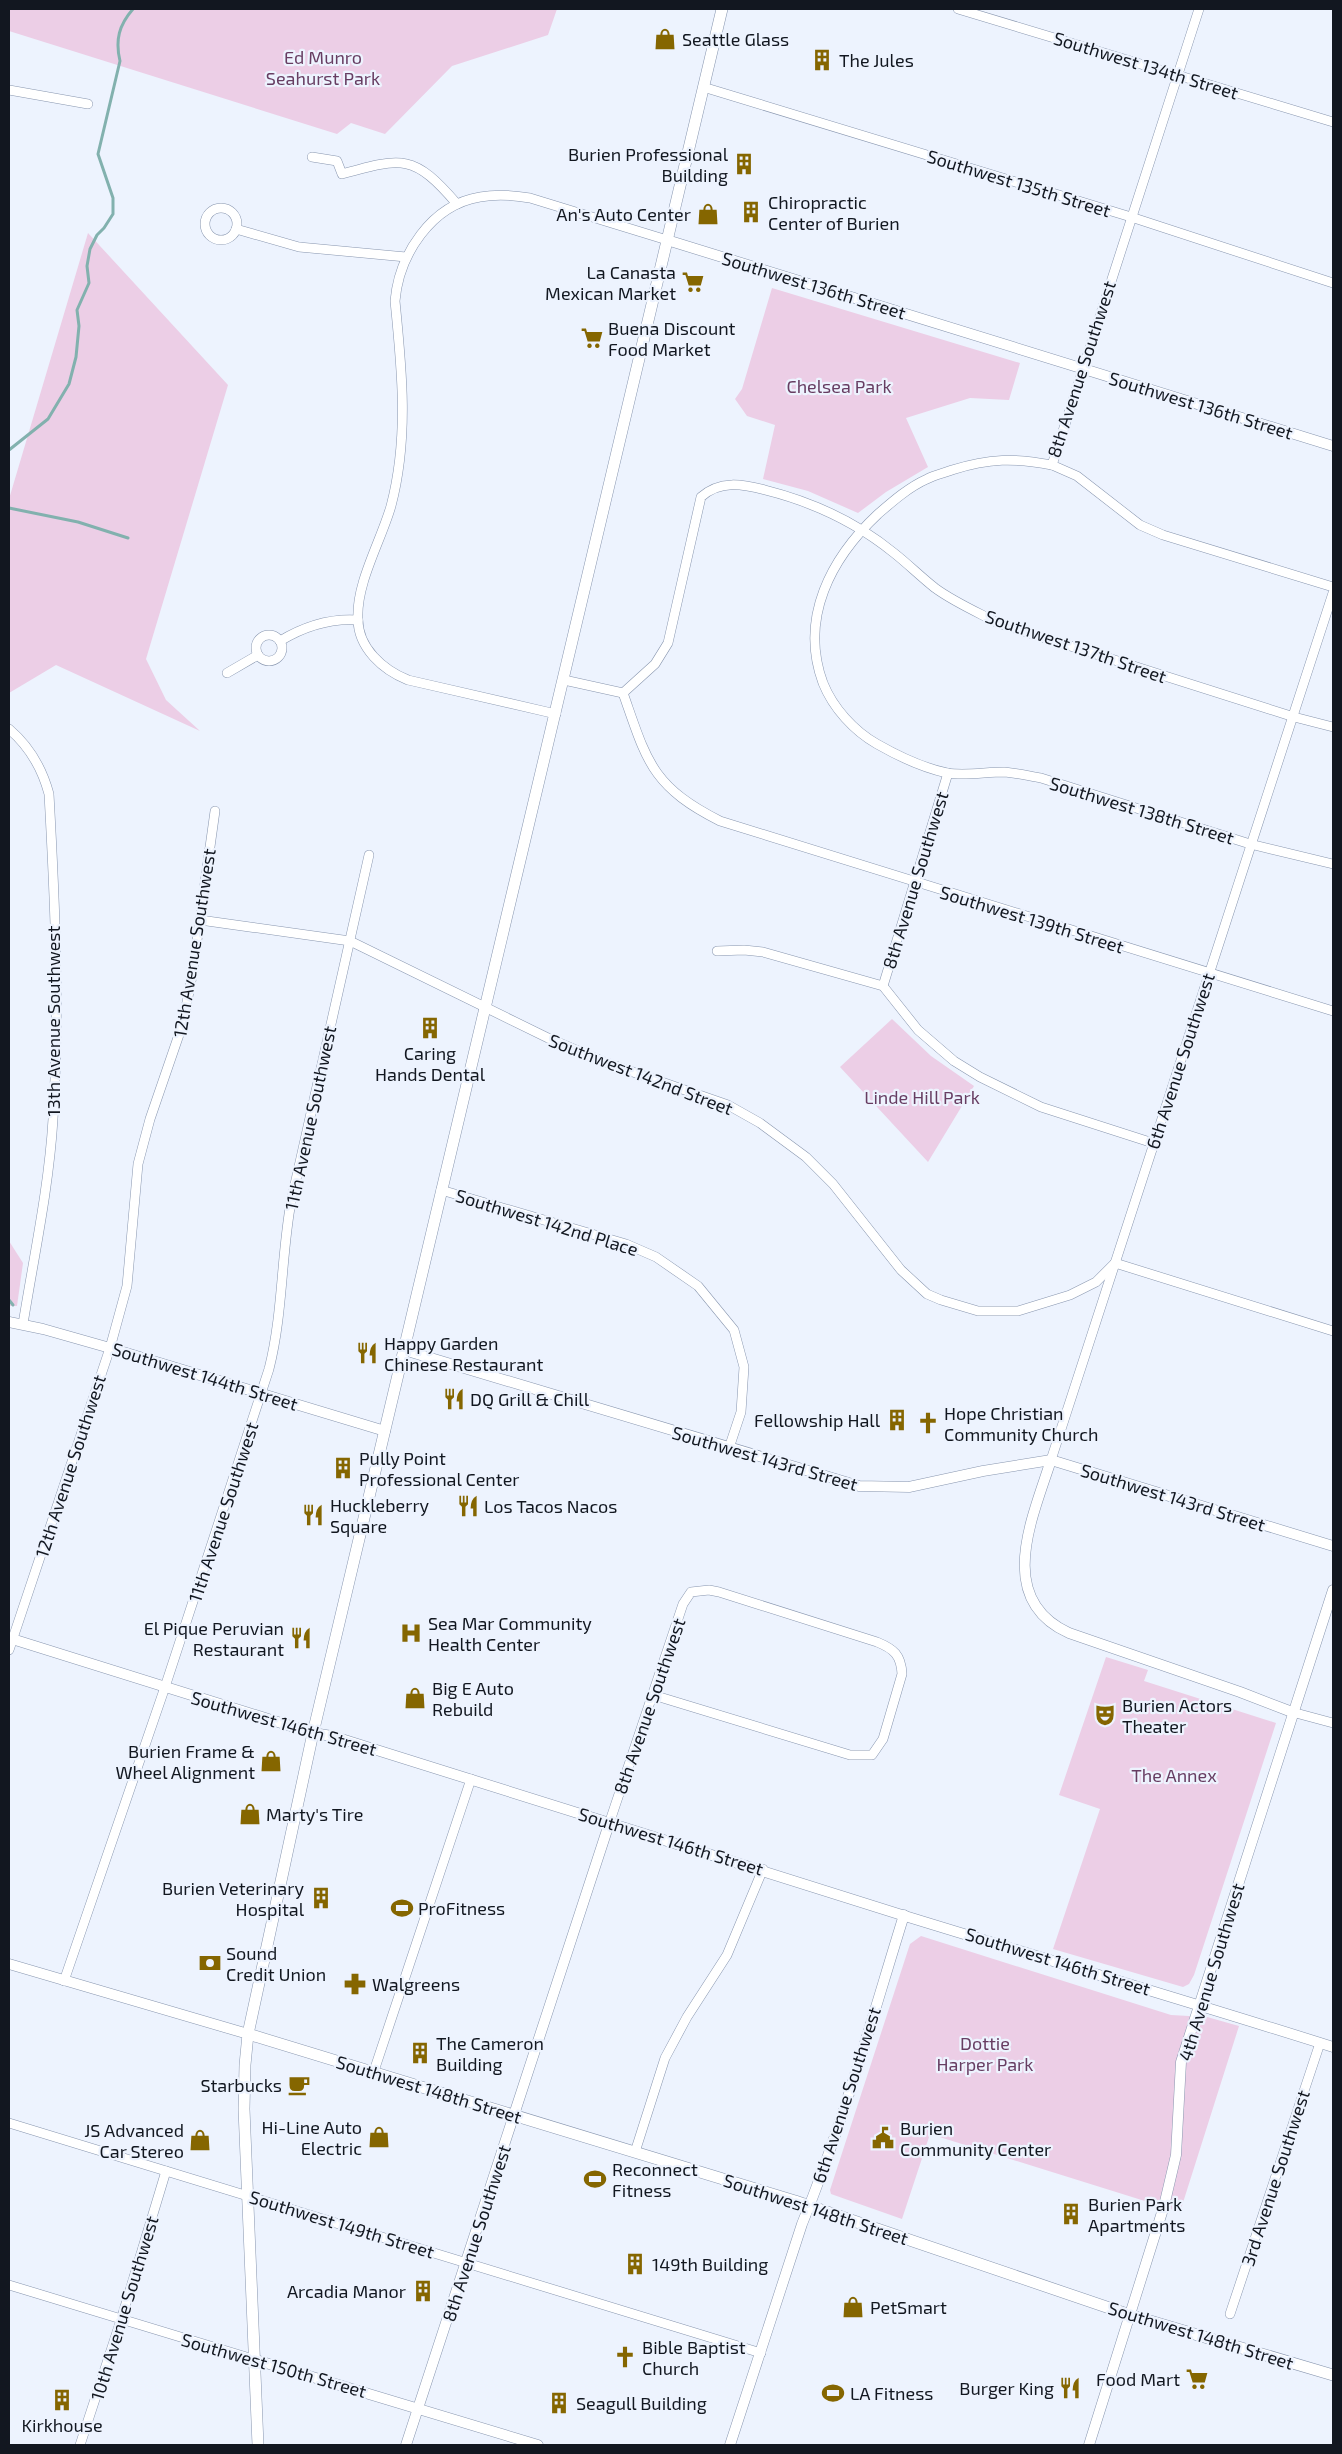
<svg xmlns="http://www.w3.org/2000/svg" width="1342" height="2454" font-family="'Exo 2',sans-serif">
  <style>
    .green { fill: #eccee6 }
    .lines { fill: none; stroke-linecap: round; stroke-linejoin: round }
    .stream { stroke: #82b1ae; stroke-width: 3 }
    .minor-casing { stroke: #8896af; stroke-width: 10 }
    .tertiary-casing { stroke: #8896af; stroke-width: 11 }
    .secondary-casing { stroke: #8896af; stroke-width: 12 }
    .minor { stroke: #fff; stroke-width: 9 }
    .tertiary { stroke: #fff; stroke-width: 10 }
    .secondary { stroke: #fff; stroke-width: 11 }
    .labels { text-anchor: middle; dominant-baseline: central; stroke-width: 4.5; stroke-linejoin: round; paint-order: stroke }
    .poi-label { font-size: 18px; fill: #121720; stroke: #edf3fe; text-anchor: start }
    .park-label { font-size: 18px; fill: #673d62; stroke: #edf3fe }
    .street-label { font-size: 18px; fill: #121720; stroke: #edf3fe }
  </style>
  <rect width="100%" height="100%" fill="#edf3fe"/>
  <g class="green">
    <path d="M9 9H557L548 35 452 66 385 134 351 123 337 134 9 31Z"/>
    <path d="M88 233 228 385 146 659 166 700 200 731 56 665 9 693V499Z"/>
    <path d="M772 288 1020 363 1009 400 970 398 906 418 928 467 886 492 858 513 808 491 763 479 775 425 747 416 735 399 742 389Z"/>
    <path d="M892 1019 931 1056 974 1086 928 1162 840 1067Z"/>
    <path d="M9 1241 23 1263 17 1306H9Z"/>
    <path d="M1106 1657 1148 1670 1144 1681 1276 1723 1194 1975 1189 1984 1183 1987 1053 1949 1100 1809 1059 1795Z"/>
    <path d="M921 1936 1171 2015 1207 2017 1239 2026 1180 2212 930 2134 902 2219 831 2194 830 2190 910 1944Z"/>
  </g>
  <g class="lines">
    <g class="stream">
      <path d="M9 450 48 419 69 384 76 357 79 326 77 310 89 283 87 266 90 249 97 235 104 228 113 214V198L98 154 120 61C115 40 119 25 133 9"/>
      <path d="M9 508 78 522 128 538"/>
      <path d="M9 1300 13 1305"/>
    </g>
    <g class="minor-casing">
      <g id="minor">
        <path d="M958 9 1333 122"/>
        <path d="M1199 9 1052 465C1014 458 990 458 952 470 944 473 935 475 927 479 909 487 893 501 878 514 831 558 799 618 823 683 833 708 854 731 877 744 898 756 924 768 947 773 965 776 986 772 1004 772 1016 773 1029 776 1041 778L1250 844 1333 864"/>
        <path d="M703 87 1131 217 1333 283"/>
        <path d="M9 90 88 104"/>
        <path d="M312 157 337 161 342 174C403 157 414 154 457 204"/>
        <circle cx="221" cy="224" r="16"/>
        <path d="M236 229 299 247 406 257"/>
        <path d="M1052 465 1077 476 1140 525 1163 535 1333 587"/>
        <circle cx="269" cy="648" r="13"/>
        <path d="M280 641C303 627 330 618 358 620"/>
        <path d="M227 673 258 655"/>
        <path d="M564 680 623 693 655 664 668 643 701 497C720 480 742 484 765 490 813 502 856 522 894 553 908 564 921 577 935 588 954 602 977 612 998 623L1294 717 1333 727"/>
        <path d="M623 693C647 761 651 786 720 821L1333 1011"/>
        <path d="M556 714 408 680C383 670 358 648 358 619 356 583 381 541 391 506 409 438 402 370 395 301 399 255 431 205 480 197 496 194 513 195 530 198L667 240"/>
        <path d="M9 729C29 746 42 768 49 794 55 902 60 1011 53 1119 49 1187 34 1256 23 1324"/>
        <path d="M200 920 350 941 548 1038 607 1063 728 1105 760 1123 806 1157 833 1184 901 1270 927 1294 941 1300 978 1311H1018L1070 1295 1096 1282 1115 1263 1333 1331"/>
        <path d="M717 951 744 950 763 952 883 986 918 1030 954 1061 980 1077 1041 1107 1153 1143"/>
        <path d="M883 986 948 773"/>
        <path d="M441 1190 626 1244 656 1257 698 1286 734 1330 744 1367 741 1412 729 1448"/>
        <path d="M1051 1460 1333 593"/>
        <path d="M9 1650 110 1348 127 1286 138 1164 150 1119 183 1023 192 976 215 811"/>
        <path d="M1292 1712 1333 1723"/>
        <path d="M610 1821 615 1806 683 1604 691 1592 709 1590 719 1592 877 1642C894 1649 901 1655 902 1674L883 1739 872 1755H850L653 1695"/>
        <path d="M64 1981 165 1687 269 1369C283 1314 281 1257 291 1202L369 855"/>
        <path d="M374 2071 471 1779"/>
        <path d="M9 2123 761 2353"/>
        <path d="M635 2152 665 2058 687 2017 727 1955 763 1869"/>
        <path d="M9 2285 256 2360"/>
        <path d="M1230 2314 1320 2043"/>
        <path d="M80 2445 121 2320 166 2171"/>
      </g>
    </g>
    <g class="tertiary-casing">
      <g id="tertiary">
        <path d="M667 240 1333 446"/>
        <path d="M9 1322 43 1329 110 1348 385 1431"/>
        <path d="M404 1350 859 1486 909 1487 983 1471 1051 1460 1333 1546"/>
        <path d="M1051 1460C1033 1517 994 1599 1069 1633L1240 1692 1292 1712"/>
        <path d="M9 1638 313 1733 332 1736C523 1795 714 1856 905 1916 1048 1960 1191 2002 1333 2047"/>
        <path d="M9 1964 248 2034"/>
        <path d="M256 2360 538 2445"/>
        <path d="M406 2445 610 1821"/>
        <path d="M730 2445 802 2224C843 2124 872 2018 904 1915"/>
        <path d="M1089 2445 1164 2206 1176 2155 1181 2062 1333 1590"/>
      </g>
    </g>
    <g class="secondary-casing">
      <g id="secondary">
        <path d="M248 2034 795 2201 1130 2315 1333 2375"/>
        <path d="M258 2445 244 2109 245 2065 248 2034 313 1733 722 9"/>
      </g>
    </g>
    <use href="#minor" class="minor"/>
    <use href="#tertiary" class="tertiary"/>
    <use href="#secondary" class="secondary"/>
  </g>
  <defs>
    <g id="shop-bare" transform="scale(1.725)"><path d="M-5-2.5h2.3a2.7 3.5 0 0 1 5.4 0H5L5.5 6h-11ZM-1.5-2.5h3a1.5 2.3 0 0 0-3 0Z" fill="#856600" stroke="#edf3fe" stroke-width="2.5" paint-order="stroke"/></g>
    <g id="building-bare" transform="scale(1.725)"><path d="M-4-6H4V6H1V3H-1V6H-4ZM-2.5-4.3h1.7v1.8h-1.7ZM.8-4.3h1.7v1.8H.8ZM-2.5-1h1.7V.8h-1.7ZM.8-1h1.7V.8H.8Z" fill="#856600" stroke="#edf3fe" stroke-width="2.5" paint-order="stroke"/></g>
    <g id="supermarket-bare" transform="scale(1.725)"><path d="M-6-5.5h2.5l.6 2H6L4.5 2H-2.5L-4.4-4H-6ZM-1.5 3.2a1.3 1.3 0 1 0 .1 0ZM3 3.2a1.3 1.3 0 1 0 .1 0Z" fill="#856600" stroke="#edf3fe" stroke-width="2.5" paint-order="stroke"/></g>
    <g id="restaurant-bare" transform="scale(1.725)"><path d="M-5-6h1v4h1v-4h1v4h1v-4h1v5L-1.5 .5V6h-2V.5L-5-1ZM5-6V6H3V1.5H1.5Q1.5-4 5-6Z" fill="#856600" stroke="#edf3fe" stroke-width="2.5" paint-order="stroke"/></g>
    <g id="church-bare" transform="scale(1.725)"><path d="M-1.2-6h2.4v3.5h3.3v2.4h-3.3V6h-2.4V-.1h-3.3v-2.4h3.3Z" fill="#856600" stroke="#edf3fe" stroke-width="2.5" paint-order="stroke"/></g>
    <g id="hospital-bare" transform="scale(1.725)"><path d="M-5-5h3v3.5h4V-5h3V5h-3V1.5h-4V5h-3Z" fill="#856600" stroke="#edf3fe" stroke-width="2.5" paint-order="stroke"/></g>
    <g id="theatre-bare" transform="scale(1.725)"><path d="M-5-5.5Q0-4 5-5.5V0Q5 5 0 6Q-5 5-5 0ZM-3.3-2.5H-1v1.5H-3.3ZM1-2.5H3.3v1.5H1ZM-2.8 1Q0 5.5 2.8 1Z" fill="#856600" stroke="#edf3fe" stroke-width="2.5" paint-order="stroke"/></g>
    <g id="stadium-bare" transform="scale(1.725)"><path d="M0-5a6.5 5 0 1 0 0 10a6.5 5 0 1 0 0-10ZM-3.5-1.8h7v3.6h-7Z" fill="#856600" stroke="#edf3fe" stroke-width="2.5" paint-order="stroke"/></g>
    <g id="bank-bare" transform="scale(1.725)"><path d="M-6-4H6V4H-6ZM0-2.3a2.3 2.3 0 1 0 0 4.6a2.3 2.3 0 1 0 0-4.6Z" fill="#856600" stroke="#edf3fe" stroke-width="2.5" paint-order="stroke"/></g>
    <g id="pharmacy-bare" transform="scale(1.725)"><path d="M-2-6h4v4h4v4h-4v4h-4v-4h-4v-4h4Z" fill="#856600" stroke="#edf3fe" stroke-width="2.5" paint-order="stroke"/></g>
    <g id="cafe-bare" transform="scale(1.725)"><path d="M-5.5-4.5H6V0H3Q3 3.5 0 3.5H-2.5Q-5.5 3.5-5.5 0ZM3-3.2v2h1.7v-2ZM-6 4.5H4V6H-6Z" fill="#856600" stroke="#edf3fe" stroke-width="2.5" paint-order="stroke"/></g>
    <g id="civic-bare" transform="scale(1.725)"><path d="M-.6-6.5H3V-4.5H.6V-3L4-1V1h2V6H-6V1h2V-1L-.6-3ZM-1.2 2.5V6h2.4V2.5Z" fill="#856600" stroke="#edf3fe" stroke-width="2.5" paint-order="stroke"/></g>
  </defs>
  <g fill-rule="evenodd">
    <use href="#shop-bare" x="665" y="39"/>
    <use href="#building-bare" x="822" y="60"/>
    <use href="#building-bare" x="744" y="164"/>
    <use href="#building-bare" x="751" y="212"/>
    <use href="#shop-bare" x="708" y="214"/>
    <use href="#supermarket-bare" x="693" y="282"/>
    <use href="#supermarket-bare" x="592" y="338"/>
    <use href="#building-bare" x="430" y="1028"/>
    <use href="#restaurant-bare" x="367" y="1353"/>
    <use href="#restaurant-bare" x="454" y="1399"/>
    <use href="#building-bare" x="897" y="1420"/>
    <use href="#church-bare" x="928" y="1423"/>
    <use href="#building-bare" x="343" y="1468"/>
    <use href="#restaurant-bare" x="468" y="1506"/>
    <use href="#restaurant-bare" x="313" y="1515"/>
    <use href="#hospital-bare" x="411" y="1633"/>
    <use href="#restaurant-bare" x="301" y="1638"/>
    <use href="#shop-bare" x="415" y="1698"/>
    <use href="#theatre-bare" x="1105" y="1715"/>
    <use href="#shop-bare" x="271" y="1761"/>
    <use href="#shop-bare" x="250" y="1814"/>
    <use href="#building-bare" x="321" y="1898"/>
    <use href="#stadium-bare" x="402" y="1908"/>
    <use href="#bank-bare" x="210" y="1963"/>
    <use href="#pharmacy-bare" x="355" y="1984"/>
    <use href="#building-bare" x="420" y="2053"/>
    <use href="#cafe-bare" x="299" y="2085"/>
    <use href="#shop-bare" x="379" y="2137"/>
    <use href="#civic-bare" x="883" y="2138"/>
    <use href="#shop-bare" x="200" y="2140"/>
    <use href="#stadium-bare" x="595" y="2179"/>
    <use href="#building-bare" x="1071" y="2214"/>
    <use href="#building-bare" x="635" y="2264"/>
    <use href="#building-bare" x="423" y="2291"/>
    <use href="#shop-bare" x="853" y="2307"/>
    <use href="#church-bare" x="625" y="2357"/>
    <use href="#supermarket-bare" x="1197" y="2379"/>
    <use href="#restaurant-bare" x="1070" y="2388"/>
    <use href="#stadium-bare" x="833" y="2393"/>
    <use href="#building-bare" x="62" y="2400"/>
    <use href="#building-bare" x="559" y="2403"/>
  </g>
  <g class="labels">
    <g class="poi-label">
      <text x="682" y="39">Seattle Glass</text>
      <text x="839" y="60">The Jules</text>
      <text x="728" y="154" text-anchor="end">Burien Professional<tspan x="728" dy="21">Building</tspan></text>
      <text x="768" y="202">Chiropractic<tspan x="768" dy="21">Center of Burien</tspan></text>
      <text x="691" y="214" text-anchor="end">An's Auto Center</text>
      <text x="676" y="272" text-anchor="end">La Canasta<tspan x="676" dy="21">Mexican Market</tspan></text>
      <text x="608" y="328">Buena Discount<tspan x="608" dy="21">Food Market</tspan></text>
      <text x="430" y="1053" text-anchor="middle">Caring<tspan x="430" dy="21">Hands Dental</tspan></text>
      <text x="384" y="1343">Happy Garden<tspan x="384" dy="21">Chinese Restaurant</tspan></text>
      <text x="470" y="1399">DQ Grill &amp; Chill</text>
      <text x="944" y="1413">Hope Christian<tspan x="944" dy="21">Community Church</tspan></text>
      <text x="880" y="1420" text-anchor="end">Fellowship Hall</text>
      <text x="359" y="1458">Pully Point<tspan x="359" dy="21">Professional Center</tspan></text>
      <text x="330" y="1505">Huckleberry<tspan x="330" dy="21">Square</tspan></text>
      <text x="484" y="1506">Los Tacos Nacos</text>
      <text x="428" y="1623">Sea Mar Community<tspan x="428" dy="21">Health Center</tspan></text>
      <text x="284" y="1628" text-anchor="end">El Pique Peruvian<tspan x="284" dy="21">Restaurant</tspan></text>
      <text x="432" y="1688">Big E Auto<tspan x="432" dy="21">Rebuild</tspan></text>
      <text x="1122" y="1705">Burien Actors<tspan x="1122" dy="21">Theater</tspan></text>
      <text x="255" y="1751" text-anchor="end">Burien Frame &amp;<tspan x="255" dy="21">Wheel Alignment</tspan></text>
      <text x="266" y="1814">Marty's Tire</text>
      <text x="304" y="1888" text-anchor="end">Burien Veterinary<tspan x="304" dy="21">Hospital</tspan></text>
      <text x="418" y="1908">ProFitness</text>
      <text x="226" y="1953">Sound<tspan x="226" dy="21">Credit Union</tspan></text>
      <text x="372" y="1984">Walgreens</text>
      <text x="436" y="2043">The Cameron<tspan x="436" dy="21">Building</tspan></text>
      <text x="282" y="2085" text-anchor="end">Starbucks</text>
      <text x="362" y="2127" text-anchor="end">Hi-Line Auto<tspan x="362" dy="21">Electric</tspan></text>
      <text x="900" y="2128">Burien<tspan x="900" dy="21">Community Center</tspan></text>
      <text x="184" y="2130" text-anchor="end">JS Advanced<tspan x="184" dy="21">Car Stereo</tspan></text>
      <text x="612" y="2169">Reconnect<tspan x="612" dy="21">Fitness</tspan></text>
      <text x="1088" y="2204">Burien Park<tspan x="1088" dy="21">Apartments</tspan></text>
      <text x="652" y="2264">149th Building</text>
      <text x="406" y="2291" text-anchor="end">Arcadia Manor</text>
      <text x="870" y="2307">PetSmart</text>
      <text x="642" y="2347">Bible Baptist<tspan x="642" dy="21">Church</tspan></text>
      <text x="1180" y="2379" text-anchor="end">Food Mart</text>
      <text x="1054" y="2388" text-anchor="end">Burger King</text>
      <text x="850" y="2393">LA Fitness</text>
      <text x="576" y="2403">Seagull Building</text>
      <text x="62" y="2425" text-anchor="middle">Kirkhouse</text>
    </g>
    <g class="park-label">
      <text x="323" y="57">Ed Munro<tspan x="323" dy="21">Seahurst Park</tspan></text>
      <text x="839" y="386">Chelsea Park</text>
      <text x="922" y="1097">Linde Hill Park</text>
      <text x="1174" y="1775">The Annex</text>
      <text x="985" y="2043">Dottie<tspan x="985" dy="21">Harper Park</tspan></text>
    </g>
    <g class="street-label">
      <text transform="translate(1146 65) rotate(17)">Southwest 134th Street</text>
      <text transform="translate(1019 183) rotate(17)">Southwest 135th Street</text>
      <text transform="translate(814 285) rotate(17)">Southwest 136th Street</text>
      <text transform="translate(1081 369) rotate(-72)">8th Avenue Southwest</text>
      <text transform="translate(1201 405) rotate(17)">Southwest 136th Street</text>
      <text transform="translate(1076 646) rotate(19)">Southwest 137th Street</text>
      <text transform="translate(1142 810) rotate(17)">Southwest 138th Street</text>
      <text transform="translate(915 880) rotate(-73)">8th Avenue Southwest</text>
      <text transform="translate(1032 919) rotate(17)">Southwest 139th Street</text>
      <text transform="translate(194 943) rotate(-81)">12th Avenue Southwest</text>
      <text transform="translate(53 1021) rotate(-90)">13th Avenue Southwest</text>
      <text transform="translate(1180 1061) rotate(-72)">6th Avenue Southwest</text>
      <text transform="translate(641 1074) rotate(21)">Southwest 142nd Street</text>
      <text transform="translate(310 1118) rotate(-78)">11th Avenue Southwest</text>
      <text transform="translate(547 1222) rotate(17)">Southwest 142nd Place</text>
      <text transform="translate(205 1376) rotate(17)">Southwest 144th Street</text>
      <text transform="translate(765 1458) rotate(16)">Southwest 143rd Street</text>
      <text transform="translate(70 1466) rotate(-72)">12th Avenue Southwest</text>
      <text transform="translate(1173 1497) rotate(17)">Southwest 143rd Street</text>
      <text transform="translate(223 1512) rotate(-72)">11th Avenue Southwest</text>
      <text transform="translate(649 1706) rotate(-71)">8th Avenue Southwest</text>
      <text transform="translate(284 1723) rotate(16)">Southwest 146th Street</text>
      <text transform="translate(671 1841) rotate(17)">Southwest 146th Street</text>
      <text transform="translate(1058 1961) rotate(17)">Southwest 146th Street</text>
      <text transform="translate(1211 1972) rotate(-73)">4th Avenue Southwest</text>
      <text transform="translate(429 2089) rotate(17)">Southwest 148th Street</text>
      <text transform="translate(846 2095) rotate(-72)">6th Avenue Southwest</text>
      <text transform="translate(1275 2178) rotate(-72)">3rd Avenue Southwest</text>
      <text transform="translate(816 2209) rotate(18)">Southwest 148th Street</text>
      <text transform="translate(342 2224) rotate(17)">Southwest 149th Street</text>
      <text transform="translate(476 2233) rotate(-72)">8th Avenue Southwest</text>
      <text transform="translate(124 2308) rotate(-73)">10th Avenue Southwest</text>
      <text transform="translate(1201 2335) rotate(17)">Southwest 148th Street</text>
      <text transform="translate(274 2365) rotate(16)">Southwest 150th Street</text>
    </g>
  </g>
  <rect width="1342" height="2454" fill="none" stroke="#121720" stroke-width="20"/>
</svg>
